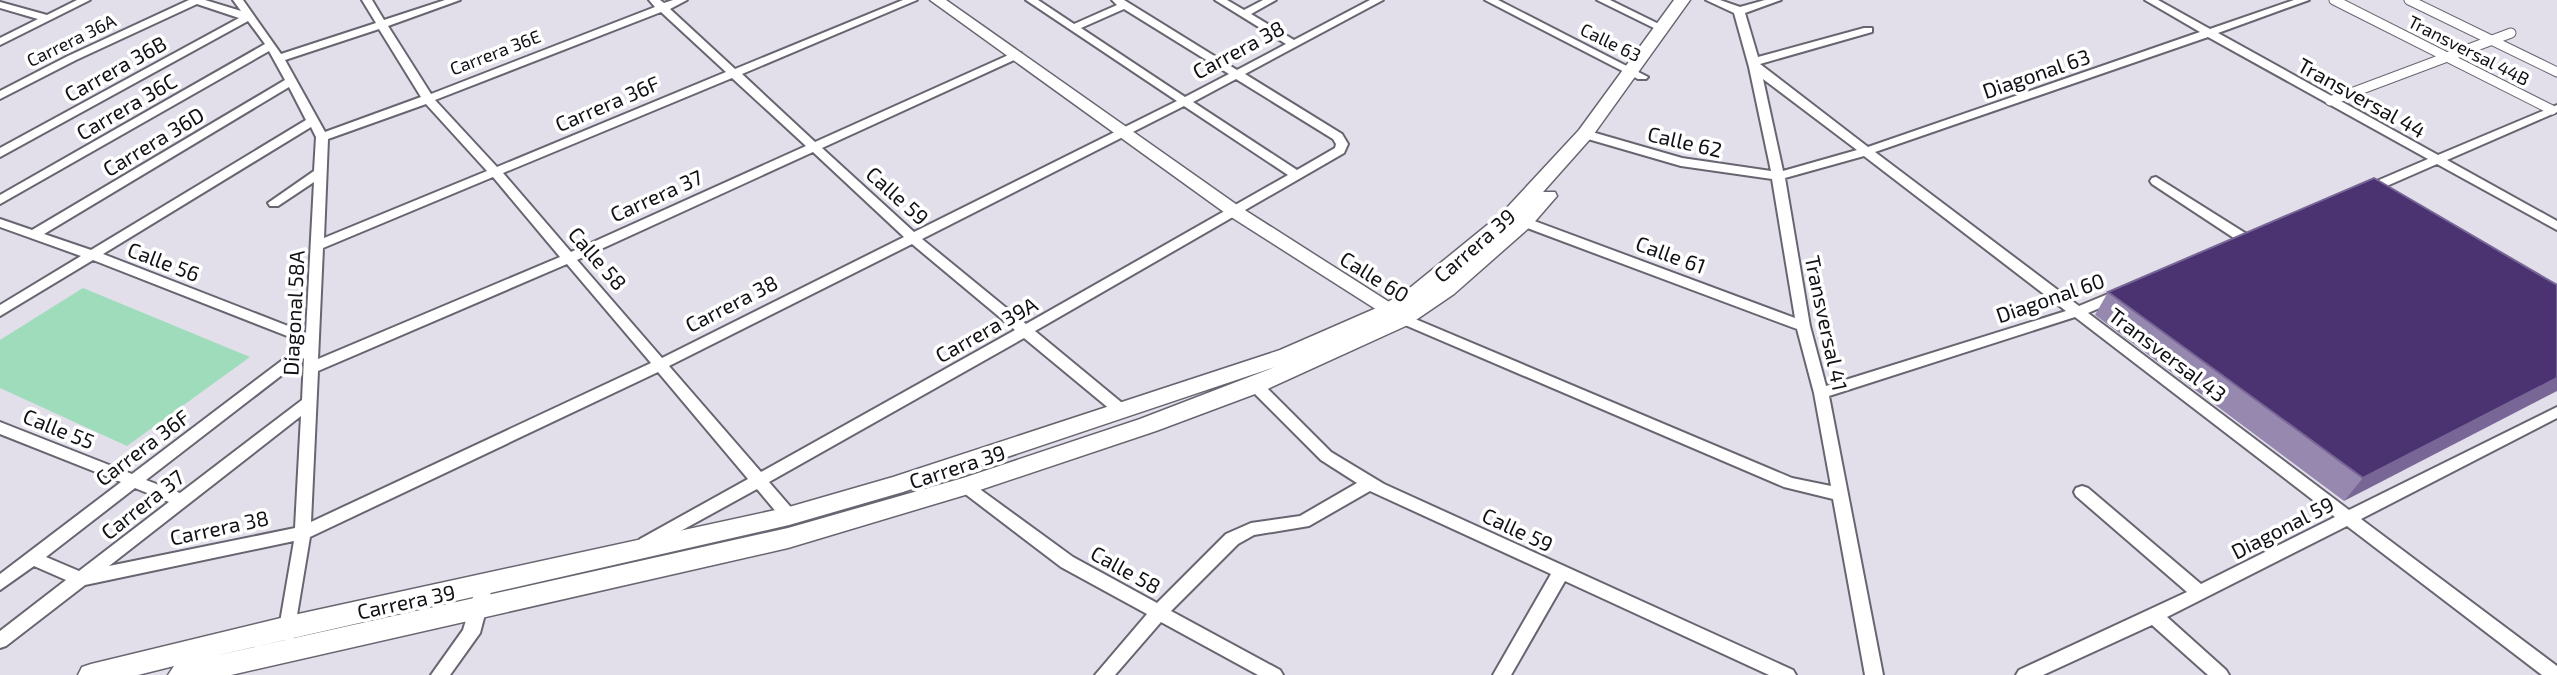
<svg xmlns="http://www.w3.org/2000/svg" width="2557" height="675" font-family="'Exo 2',sans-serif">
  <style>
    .green { fill: #9edcbb }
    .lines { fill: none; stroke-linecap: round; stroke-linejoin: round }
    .pedestrian-casing { stroke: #686570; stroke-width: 11 }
    .minor-casing { stroke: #686570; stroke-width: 4 }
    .tertiary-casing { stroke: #686570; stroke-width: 3 }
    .secondary-casing { stroke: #686570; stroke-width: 3 }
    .pedestrian { stroke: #fff; stroke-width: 9 }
    .minor { fill: #fff; fill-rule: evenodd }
    .tertiary { fill: #fff; fill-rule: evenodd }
    .secondary { fill: #fff; fill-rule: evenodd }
    .wall { fill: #9688ae }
    .shaded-wall { fill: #786696 }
    .building { fill: #4b3271; stroke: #786696; stroke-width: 2 }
    .labels { text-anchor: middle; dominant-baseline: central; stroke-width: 7; stroke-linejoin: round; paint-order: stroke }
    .far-street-label { font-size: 18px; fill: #111015; stroke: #fff }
    .street-label { font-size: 21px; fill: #111015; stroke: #fff }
  </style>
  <rect width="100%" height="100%" fill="#e2dfeb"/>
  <path class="green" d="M83 288 250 357 127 446 0 388V340Z"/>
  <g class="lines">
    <g class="pedestrian-casing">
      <g id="pedestrian">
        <path d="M2334 0 2552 110"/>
        <path d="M2409 0 2557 72"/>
        <path d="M2330 101 2511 33"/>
      </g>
    </g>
    <g class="minor-casing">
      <g id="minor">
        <path d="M77 0H90L0 45V38L38 19 0 8V2L47 15Z"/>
        <path d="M189 0H205L241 11 233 0H243L281 54 376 23 362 0H372L384 20 445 0H460L388 26 431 94 655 7 649 0H660L664 3 673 0H687L670 9 735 69 903 0H917L742 74 815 142 1013 53H1021V57L822 148 914 232 1177 101 1026 0H1038L1074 24 1117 5 1112 0H1124L1237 70 1286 44 1215 0H1227L1244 10 1263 0H1276L1251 14 1294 40 1370 0H1383L1245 74 1342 134 1348 144 1344 153 1035 331 1127 407 1129 411 1127 415H1117L1024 338 769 482 795 512 797 516 795 520 789 522 783 520 757 489 646 550 640 549 638 544 640 539 748 479 658 372 310 537 293 639 287 641 281 639 278 634 294 541 85 585 6 646 0 648V631L66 580 34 566 0 590V574L121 482 0 434V422L132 474 305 343 93 260 0 316V305L81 256 0 227V219L32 230 285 80 269 51 0 204V195L265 44 248 21 0 157V148L239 18 197 4 76 60 0 99V91L68 56ZM1124 9 1229 74 1185 97 1081 28ZM661 12 726 72 497 167 435 100ZM379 29 421 97 325 132 285 60ZM732 78 806 146 571 252 503 173ZM1236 79 1333 139 1336 144 1335 148 1297 170 1193 102ZM289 87 306 120 91 250 44 234ZM426 104 487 171 324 238 328 139ZM1184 106 1288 175 1026 324 922 239ZM311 127 316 137 314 171 268 203 270 206H278L314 182 306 333 103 254ZM813 152 904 237 662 358 577 260ZM493 177 560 257 318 359 323 248ZM912 244 1015 330 761 472 669 366ZM567 264 651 363 311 522 318 371ZM304 358 302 400 180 493 146 480ZM301 416 295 528 109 566ZM135 488 169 502 79 571 46 557Z"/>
        <path d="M1485 0H1498L1648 77 1646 79H1638Z"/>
        <path d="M1597 0H1610L1667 28 1666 30H1658Z"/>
        <path d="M1706 0H1720L1740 7 1765 0H1781L1745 13 1758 57 1864 28H1872V32L1760 64 1868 147 2200 32 2145 0H2158L2210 29 2294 0H2309L2218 33 2438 155 2557 105V112L2447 160 2557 221V230L2437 164 2373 192H2365L2363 189 2365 186 2428 159 2208 37 1875 152 2079 306 2113 292H2123L2125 295 2123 298 2088 313 2349 510 2557 407V418L2361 519 2557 666V675H2542L2347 526 2167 617 2226 670 2229 675H2208L2152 625 2043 675H2016L2019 670 2187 592 2076 496 2074 492 2076 488 2082 486 2088 488 2201 584 2335 517 2075 317 1829 396 1883 675H1865L1833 499 1784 487 1398 322 1396 319 1398 316H1408L1792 478 1831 486 1814 393 1797 329 1519 225 1518 222 1524 218 1529 219 1795 318 1772 179 1681 166 1581 137 1579 134 1585 130 1682 158 1771 171 1749 67 1734 13ZM1763 79 1857 150 1783 171ZM1864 156 2066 311 1826 386 1810 326 1785 178Z"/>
        <path d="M2156 177 2253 238 2254 241 2253 244H2243L2152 184 2150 181 2152 178Z"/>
        <path d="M1255 380 1260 381 1331 452 1384 484 1793 670 1796 675H1769L1565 581 1511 675H1493L1551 574 1370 491 1309 526 1254 535 1238 544 1171 611 1280 670 1283 675H1258L1161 622 1115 675H1095L1147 614 1061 567 960 490 957 486 960 482 965 480 970 482 1073 557 1157 603 1226 534 1251 523 1300 516 1357 483 1321 460 1250 389 1248 385 1250 381Z"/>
        <path d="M485 577 491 579 493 584 480 633 450 675H431L463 630 477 584 479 579Z"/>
      </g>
    </g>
    <g class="tertiary-casing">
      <path id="tertiary" d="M930 0H946L1240 207 1408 314 1411 318 1408 322H1396L1228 215Z"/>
    </g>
    <g class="secondary-casing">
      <path id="secondary" d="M1674 0H1690L1591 138 1543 192H1555L1557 196 1531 226 1454 294 1410 324 1263 391 1156 431 965 495 788 548 231 675H168L174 666 138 675H78L82 667 91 664 289 616 789 507 893 477 1280 350 1381 306 1406 291 1502 213 1579 130ZM1275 367 1140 419 963 478 788 528 214 656 789 525 903 492Z"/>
    </g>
    <use href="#pedestrian" class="pedestrian"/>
    <use href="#minor" class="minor"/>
    <use href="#tertiary" class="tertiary"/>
    <use href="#secondary" class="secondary"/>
  </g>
  <path class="wall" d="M2557 285 2344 501 2095 315 2108 292Z"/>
  <path class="shaded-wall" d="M2557 378V391L2344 501 2363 478Z"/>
  <path class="building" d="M2374 178 2557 285V378L2363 478 2108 292Z"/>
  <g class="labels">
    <g class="far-street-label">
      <text transform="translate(71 40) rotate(-26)">Carrera 36A</text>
      <text transform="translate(1611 42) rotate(26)">Calle 63</text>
      <text transform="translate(2469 50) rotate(27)">Transversal 44B</text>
      <text transform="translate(495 52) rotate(-21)">Carrera 36E</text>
    </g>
    <g class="street-label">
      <text transform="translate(1238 49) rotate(-28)">Carrera 38</text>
      <text transform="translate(115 68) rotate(-29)">Carrera 36B</text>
      <text transform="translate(2036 73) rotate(-19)">Diagonal 63</text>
      <text transform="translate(2362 97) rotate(29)">Transversal 44</text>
      <text transform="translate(607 103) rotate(-23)">Carrera 36F</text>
      <text transform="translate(126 106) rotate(-30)">Carrera 36C</text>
      <text transform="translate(153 141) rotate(-31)">Carrera 36D</text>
      <text transform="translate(1685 141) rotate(13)">Calle 62</text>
      <text transform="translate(656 195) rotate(-24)">Carrera 37</text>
      <text transform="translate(898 195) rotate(42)">Calle 59</text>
      <text transform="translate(1474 245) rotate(-41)">Carrera 39</text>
      <text transform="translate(1671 254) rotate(20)">Calle 61</text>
      <text transform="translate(598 258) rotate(49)">Calle 58</text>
      <text transform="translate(164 261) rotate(21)">Calle 56</text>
      <text transform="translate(1375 276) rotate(32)">Calle 60</text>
      <text transform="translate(2050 297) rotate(-19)">Diagonal 60</text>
      <text transform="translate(731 303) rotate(-27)">Carrera 38</text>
      <text transform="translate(293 313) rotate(-87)">Diagonal 58A</text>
      <text transform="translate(1827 323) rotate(78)">Transversal 41</text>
      <text transform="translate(986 329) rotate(-29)">Carrera 39A</text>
      <text transform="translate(2168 354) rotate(37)">Transversal 43</text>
      <text transform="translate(59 428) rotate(22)">Calle 55</text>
      <text transform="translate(142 447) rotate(-37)">Carrera 36F</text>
      <text transform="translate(957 466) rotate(-18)">Carrera 39</text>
      <text transform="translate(142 504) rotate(-38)">Carrera 37</text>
      <text transform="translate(219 527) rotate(-12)">Carrera 38</text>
      <text transform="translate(2282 527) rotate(-27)">Diagonal 59</text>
      <text transform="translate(1518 529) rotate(25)">Calle 59</text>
      <text transform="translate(1126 569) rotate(29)">Calle 58</text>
      <text transform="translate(406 601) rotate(-12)">Carrera 39</text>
    </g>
  </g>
</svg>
